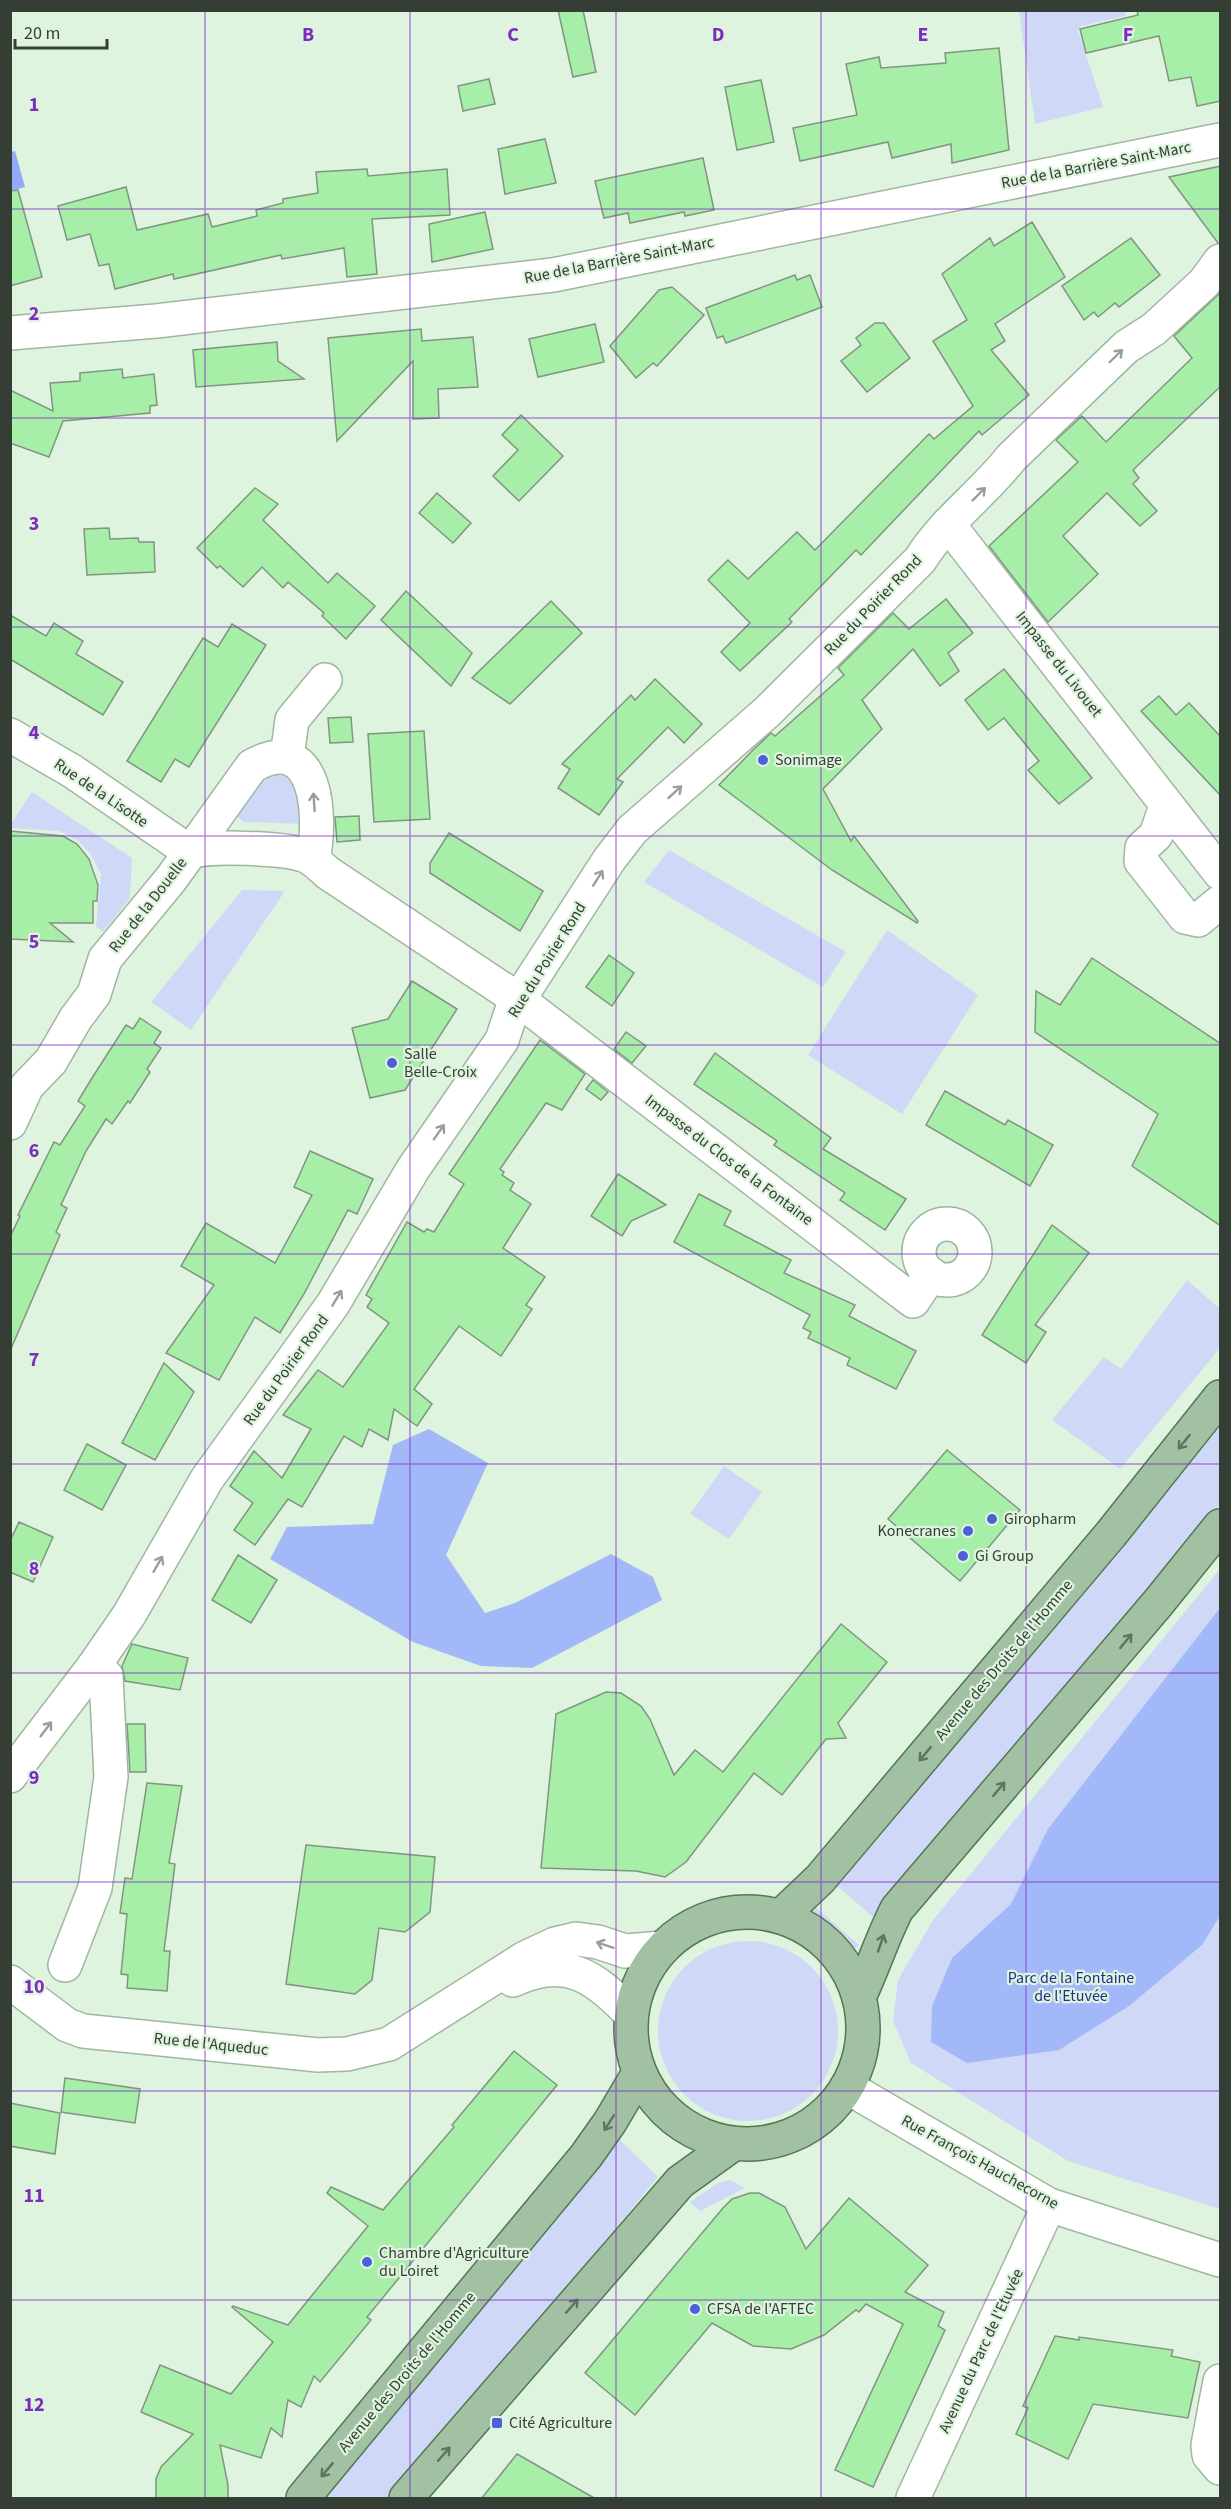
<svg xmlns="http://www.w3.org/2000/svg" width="1231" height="2509" font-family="'Source Sans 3',sans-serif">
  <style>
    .green { fill: #cfd9f7 }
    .forest { fill: #a3b8f8 }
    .water { fill: #92aaf9 }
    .building { fill: #a7eea8; stroke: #819581; stroke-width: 1.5 }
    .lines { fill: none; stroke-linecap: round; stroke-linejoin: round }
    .minor-casing { stroke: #a1b6a1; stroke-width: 36 }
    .secondary-casing { stroke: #a1b6a1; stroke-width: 36 }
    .primary-casing { stroke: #527854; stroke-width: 36 }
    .minor { stroke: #fff; stroke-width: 33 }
    .secondary { stroke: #fff; stroke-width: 33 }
    .primary { stroke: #a1c1a2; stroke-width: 33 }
    .oneway { stroke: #9a9e9a }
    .oneway2 { stroke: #607261 }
    .grid { fill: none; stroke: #7b2cbf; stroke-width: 1.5; stroke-opacity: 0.55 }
    .poi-dot { fill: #4a62d6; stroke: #def4de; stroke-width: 2 }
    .labels { text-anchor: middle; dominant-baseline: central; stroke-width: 4.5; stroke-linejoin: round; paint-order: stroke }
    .street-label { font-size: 16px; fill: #353e35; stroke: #def4de }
    .poi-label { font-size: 16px; fill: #353e35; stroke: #def4de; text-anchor: start }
    .park-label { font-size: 16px; fill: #233089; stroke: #def4de }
    .grid-label { font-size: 20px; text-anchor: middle; font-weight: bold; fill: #7b2cbf; stroke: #def4de; stroke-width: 4.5; stroke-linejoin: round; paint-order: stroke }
  </style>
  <rect width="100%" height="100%" fill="#def4de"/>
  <g class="green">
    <path d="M1019 11H1125L1126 16 1081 26 1078 30 1103 107 1035 124Z"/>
    <path d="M269 772 294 775 306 824 244 822 229 810Z"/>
    <path d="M32 792 132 858 130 898 103 932 96 926 101 874 90 853 77 840 59 831 11 828V824Z"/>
    <path d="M669 850 846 952 823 987 644 882Z"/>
    <path d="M242 890 285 891 191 1030 151 1002Z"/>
    <path d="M887 930 978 995 902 1114 808 1055Z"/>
    <path d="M1187 1280 1220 1309V1348L1120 1469 1052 1420 1104 1357 1121 1369Z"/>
    <path d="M1220 1422V1504L873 1917 835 1884Z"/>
    <path d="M724 1466 762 1492 729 1539 690 1514Z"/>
    <path d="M1220 1569V2209L1068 2161 911 2063 893 2021 898 1980 933 1920Z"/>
    <path d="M813 1905 859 1945 854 1949 845 1948 812 1919 810 1910Z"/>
    <circle cx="748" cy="2031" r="90"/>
    <path d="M619 2139 658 2177 391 2498H314Z"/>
    <path d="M730 2180 745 2188 700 2211 690 2202 718 2183Z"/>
  </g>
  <g class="forest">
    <path d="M429 1429 488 1463 446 1555 485 1613 515 1603 611 1554 653 1577 662 1600 532 1668 481 1666 413 1642 270 1559 287 1527 373 1524 393 1445Z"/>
    <path d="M1220 1608V1916L1202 1945 1129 2006 1059 2050 967 2063 931 2042 932 2006 952 1958 1011 1904 1048 1829Z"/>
  </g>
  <path class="water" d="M15 151 25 187 11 191V152Z"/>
  <g class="building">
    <path d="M558 10H583L596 72 573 77Z"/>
    <path d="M1137 10H1221V101L1197 106 1191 77 1169 81 1159 36 1086 53 1080 29 1138 15Z"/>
    <path d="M999 48 1009 150 952 163 951 144 892 158 888 142 800 161 793 128 857 115 846 64 879 57 881 68 946 63 945 53Z"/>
    <path d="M489 79 495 104 463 111 458 86Z"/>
    <path d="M761 80 774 142 737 150 725 87Z"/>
    <path d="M545 139 556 183 505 194 498 149Z"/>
    <path d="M703 158 714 210 685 216 684 212 630 223 628 213 604 218 595 181Z"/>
    <path d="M1221 166V243H1218L1169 177Z"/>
    <path d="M367 169 368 176 447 169 450 215 372 219 377 274 347 277 344 248 282 259 281 255 174 279 173 274 115 289 109 264 99 266 90 234 67 240 58 206 126 187 137 230 208 214 212 227 257 216 256 210 283 203V199L318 193 316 172Z"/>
    <path d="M18 190 42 277 10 286V191Z"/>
    <path d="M485 212 493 249 432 262 429 224Z"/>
    <path d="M1032 222 1065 277 995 324 1005 341 991 350 1029 395 982 435 979 431 861 555 856 550 789 619 792 622 740 671 721 652 750 623 708 580 728 560 748 579 797 532 815 550 929 434 934 439 973 406 933 341 967 320 942 274 990 238 994 246Z"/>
    <path d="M1131 238 1160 275 1119 307 1115 303 1098 317 1094 312 1084 320 1062 286Z"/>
    <path d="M795 275 797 280 810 275 822 307 726 343 723 336 717 338 706 308Z"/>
    <path d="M672 287 704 315 657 366 653 363 636 378 610 346 659 290Z"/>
    <path d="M1221 292V386L1133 470 1139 478 1133 484 1157 511 1140 526 1107 493 1063 536 1098 574 1048 622 989 546 1078 462 1056 440 1082 416 1106 442 1192 358 1174 336Z"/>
    <path d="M875 323H884L910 358 867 392 841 361 861 345 856 338Z"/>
    <path d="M595 324 604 362 538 377 529 339Z"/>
    <path d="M421 329 422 341 473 337 478 387 438 389 439 418 413 419V361L337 441 328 338Z"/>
    <path d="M277 342 278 361 304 379 196 387 193 350Z"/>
    <path d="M122 369 123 378 154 374 157 405 150 406V413L63 421 49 457 10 443V390L53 411 50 383 80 381V373Z"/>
    <path d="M521 415 563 456 519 501 493 476 518 450 502 435Z"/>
    <path d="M255 488 278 504 263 520 328 583 337 573 375 606 346 639 322 616 324 613 288 582 283 588 262 567 243 587 220 566 217 568 197 548Z"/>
    <path d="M437 493 471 523 453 543 419 513Z"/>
    <path d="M109 528 110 539 138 538 139 542H154L155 572 87 575 84 529Z"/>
    <path d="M406 591 472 653 451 686 381 620Z"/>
    <path d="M946 599 973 633 948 653 959 671 940 686 913 649 862 700 882 729 823 789 851 841 854 836 918 921 917 923 832 870 719 785 753 750 771 733 775 736 844 675 838 668 893 613 909 629Z"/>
    <path d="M551 601 582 633 510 704 472 678Z"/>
    <path d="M10 615 46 636 54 623 83 641 76 654 123 682 103 715 10 659Z"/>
    <path d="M232 624 266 645 189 767 175 759 161 782 127 761 203 638 218 647Z"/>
    <path d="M1004 669 1092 778 1059 804 1028 770 1039 761 1004 718 988 730 965 700Z"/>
    <path d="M655 679 702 724 684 743 668 727 617 779 623 782 599 815 558 788 570 769 562 764 631 695 635 700Z"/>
    <path d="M1159 696 1176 715 1189 703 1221 737V796L1141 711Z"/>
    <path d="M351 717 353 742 330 743 328 718Z"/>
    <path d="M424 731 430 819 374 822 368 734Z"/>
    <path d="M359 816 360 840 337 842 335 817Z"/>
    <path d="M10 831 63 836 77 844 89 859 98 885 97 901H93V923H50L73 942 10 939Z"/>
    <path d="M449 833 543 891 520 931 430 873V863Z"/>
    <path d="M609 955 634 973 612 1006 586 987Z"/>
    <path d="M1092 958 1221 1044V1226L1132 1166 1158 1114 1035 1032 1036 991 1060 1005Z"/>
    <path d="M412 981 457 1009 405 1090 370 1098 352 1028 388 1019Z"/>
    <path d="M140 1018 161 1032 154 1043 161 1048 147 1069 150 1072 130 1103 128 1101 112 1124 106 1119 86 1151 61 1205 67 1208 56 1232 60 1235 10 1351V1237L20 1216 18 1215 54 1142 60 1145 85 1106 78 1101 92 1078 126 1025 133 1029Z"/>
    <path d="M626 1032 646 1046 632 1063 614 1049Z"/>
    <path d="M540 1040 585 1074 562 1110 546 1103 500 1169 504 1172 502 1175 514 1183 510 1190 531 1204 503 1248 545 1277 526 1305 532 1309 501 1356 459 1326 414 1389 432 1404 417 1426 394 1409 388 1440 369 1429 362 1447 344 1436 302 1507 288 1499 255 1545 234 1530 253 1503 230 1486 254 1451 282 1478 311 1429 283 1415 318 1370 343 1387 389 1323 367 1307 372 1299 366 1295 407 1222 424 1232 427 1229 434 1232 464 1184 449 1174Z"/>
    <path d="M715 1053 831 1138 823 1149 906 1199 885 1230 840 1200 845 1193 774 1145 777 1141 694 1084Z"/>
    <path d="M593 1080 608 1092 601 1100 586 1089Z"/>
    <path d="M945 1091 1005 1125 1008 1120 1053 1145 1030 1186 926 1125Z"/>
    <path d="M310 1151 373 1179 357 1214 348 1210 304 1294 280 1333 255 1317 219 1380 166 1353 214 1285 181 1266 206 1223 275 1263 312 1195 294 1187Z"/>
    <path d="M618 1174 666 1205 631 1221 622 1236 591 1216Z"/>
    <path d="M699 1194 731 1211 724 1225 791 1260 784 1273 855 1305 849 1316 916 1351 896 1389 847 1365 850 1358 808 1338 811 1332 803 1328 810 1315 674 1242Z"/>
    <path d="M1052 1225 1089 1253 1035 1325 1046 1332 1026 1363 982 1335Z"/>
    <path d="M164 1363 194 1392 155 1460 122 1443Z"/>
    <path d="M87 1444 126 1465 102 1510 64 1490Z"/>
    <path d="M947 1450 1020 1510 960 1581 888 1519Z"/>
    <path d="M19 1522 53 1537 33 1582 10 1572V1541Z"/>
    <path d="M238 1555 277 1580 251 1623 212 1600Z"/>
    <path d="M841 1624 887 1662 838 1723 846 1738 826 1739 782 1795 754 1773 686 1862 665 1877 636 1871 541 1868 556 1714 606 1692 621 1693 641 1706 650 1719 674 1775 695 1750 723 1772Z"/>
    <path d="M132 1644 188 1658 180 1690 125 1681 122 1666Z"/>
    <path d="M127 1724H145L146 1772H130Z"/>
    <path d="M147 1783 182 1786 169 1863 175 1864 164 1951H170L167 1991 127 1988 128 1975 121 1974 127 1914 120 1913 125 1878 132 1879Z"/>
    <path d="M306 1845 435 1857 430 1912 405 1932 379 1928 372 1980 355 1994 286 1984Z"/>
    <path d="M514 2051 557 2085 367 2317 371 2320 320 2382 314 2376 301 2407 288 2400 282 2437 271 2428 261 2458 220 2445 228 2485V2499H156V2479L161 2467 193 2434 141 2412 160 2365 231 2394 273 2342 232 2307 233 2306 288 2325 368 2226 327 2193 331 2187 383 2210 454 2127 452 2125Z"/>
    <path d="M65 2078 140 2089 135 2123 61 2112Z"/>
    <path d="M10 2103 60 2113 55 2154 10 2146Z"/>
    <path d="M750 2193H759L785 2207 806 2249 849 2198 928 2265 905 2292 944 2312 938 2326 945 2330 873 2487 835 2470 903 2324 866 2304 859 2312 856 2310 824 2335 791 2349 753 2346 712 2323 635 2415 585 2373 723 2208 732 2199Z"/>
    <path d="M1055 2336 1079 2340V2337L1173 2350 1171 2356 1200 2362 1188 2418 1093 2404 1068 2459 1016 2434 1028 2408 1023 2406Z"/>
    <path d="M517 2454 596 2499H481Z"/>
  </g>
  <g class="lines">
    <g class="minor-casing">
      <g id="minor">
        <path d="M948 524 1220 873"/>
        <path d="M10 735 72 771 190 852"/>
        <path d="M287 757 292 720 325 680"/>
        <path d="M1166 806 1156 835 1142 848 1141 861 1185 917 1198 920 1220 902"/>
        <path d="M190 852C209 845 287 848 306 856 315 860 321 867 328 873L519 1000 913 1301 931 1274"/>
        <path d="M10 1123 27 1086 51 1061 76 1018 94 994 105 959 171 879 252 766C318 729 322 817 313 860"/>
        <circle cx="947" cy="1252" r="28"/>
        <path d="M10 1776 94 1666 129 1615 207 1479 333 1304 413 1169 502 1040 512 1010 609 860 632 830 767 712 920 560C944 521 983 494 1011 458L1126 347 1154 329 1204 283 1220 261"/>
        <path d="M65 1965 95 1888 111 1777 106 1676 94 1666"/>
        <path d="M513 1980C567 1955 594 1977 631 2014"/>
        <path d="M10 1982 67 2025 83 2031 318 2055 347 2054 389 2044 525 1958 555 1944 576 1939 598 1942 625 1951 663 1948"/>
        <path d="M847 2087 1049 2205 1220 2260"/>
        <path d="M1220 2381 1208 2445 1209 2455 1220 2468"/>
        <path d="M913 2498 1049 2205"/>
      </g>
    </g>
    <g class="secondary-casing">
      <path id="secondary" d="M10 333 156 321 553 275 1220 140"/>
    </g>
    <g class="primary-casing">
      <g id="primary">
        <circle cx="747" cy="2028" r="116"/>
        <path d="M780 1917 820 1879 1111 1534 1220 1397"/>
        <path d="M859 1997C873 1968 882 1938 897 1909L1158 1603 1220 1526"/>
        <path d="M303 2498 586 2156 610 2122 639 2073"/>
        <path d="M406 2498 680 2182 733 2144"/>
      </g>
    </g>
    <use href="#minor" class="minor"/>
    <use href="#secondary" class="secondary"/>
    <use href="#primary" class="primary"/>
  </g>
  <defs><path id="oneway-shaft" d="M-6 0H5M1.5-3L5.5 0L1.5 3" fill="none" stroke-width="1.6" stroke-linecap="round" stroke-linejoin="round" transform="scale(1.5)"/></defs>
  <g class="oneway">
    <use href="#oneway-shaft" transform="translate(1116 356) rotate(-44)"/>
    <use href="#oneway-shaft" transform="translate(979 494) rotate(-45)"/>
    <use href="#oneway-shaft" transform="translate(675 792) rotate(-42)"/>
    <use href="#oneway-shaft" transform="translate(314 802) rotate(-94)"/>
    <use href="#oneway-shaft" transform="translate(598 878) rotate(-58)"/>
    <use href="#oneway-shaft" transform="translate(439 1132) rotate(-55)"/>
    <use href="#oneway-shaft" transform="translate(337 1298) rotate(-59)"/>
    <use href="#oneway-shaft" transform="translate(158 1564) rotate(-60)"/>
    <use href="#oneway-shaft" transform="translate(46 1729) rotate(-53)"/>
    <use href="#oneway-shaft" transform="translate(605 1945) rotate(-161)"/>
  </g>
  <g class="oneway2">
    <use href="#oneway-shaft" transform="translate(1184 1442) rotate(129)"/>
    <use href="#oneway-shaft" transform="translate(1126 1641) rotate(-50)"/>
    <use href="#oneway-shaft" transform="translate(925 1754) rotate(130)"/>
    <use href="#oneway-shaft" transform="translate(999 1789) rotate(-50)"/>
    <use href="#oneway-shaft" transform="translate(881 1943) rotate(-71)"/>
    <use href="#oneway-shaft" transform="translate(609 2123) rotate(122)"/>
    <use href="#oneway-shaft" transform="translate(572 2306) rotate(-49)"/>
    <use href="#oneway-shaft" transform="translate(444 2454) rotate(-49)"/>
    <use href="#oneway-shaft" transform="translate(327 2470) rotate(130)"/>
  </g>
  <path class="grid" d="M205 10V2498M410 10V2498M616 10V2498M821 10V2498M1026 10V2498M10 209H1220M10 418H1220M10 627H1220M10 836H1220M10 1045H1220M10 1254H1220M10 1464H1220M10 1673H1220M10 1882H1220M10 2091H1220M10 2300H1220"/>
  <g class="poi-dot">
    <circle cx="763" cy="760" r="6"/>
    <circle cx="392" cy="1063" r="6"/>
    <circle cx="992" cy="1519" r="6"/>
    <circle cx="968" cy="1531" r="6"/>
    <circle cx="963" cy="1556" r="6"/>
    <circle cx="367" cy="2262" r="6"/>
    <circle cx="695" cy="2309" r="6"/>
    <rect x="491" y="2417" width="12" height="12" rx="3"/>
  </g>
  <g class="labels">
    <g class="street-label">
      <text transform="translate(1096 165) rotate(-11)">Rue de la Barrière Saint-Marc</text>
      <text transform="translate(619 260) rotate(-11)">Rue de la Barrière Saint-Marc</text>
      <text transform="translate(873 605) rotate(-46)">Rue du Poirier Rond</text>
      <text transform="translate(1059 664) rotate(52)">Impasse du Livouet</text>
      <text transform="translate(101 793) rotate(34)">Rue de la Lisotte</text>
      <text transform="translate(148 905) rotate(-52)">Rue de la Douelle</text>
      <text transform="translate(547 960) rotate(-58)">Rue du Poirier Rond</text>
      <text transform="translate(729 1160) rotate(37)">Impasse du Clos de la Fontaine</text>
      <text transform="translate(286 1370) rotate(-54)">Rue du Poirier Rond</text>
      <text transform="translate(1004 1660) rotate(-50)">Avenue des Droits de l'Homme</text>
      <text transform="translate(211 2044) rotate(6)">Rue de l'Aqueduc</text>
      <text transform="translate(980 2162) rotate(29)">Rue François Hauchecorne</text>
      <text transform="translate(981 2351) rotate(-65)">Avenue du Parc de l'Etuvée</text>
      <text transform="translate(407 2372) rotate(-50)">Avenue des Droits de l'Homme</text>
    </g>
    <g class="poi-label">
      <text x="775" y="760">Sonimage</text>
      <text x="404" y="1054">Salle<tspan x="404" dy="18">Belle-Croix</tspan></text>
      <text x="1004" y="1519">Giropharm</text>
      <text x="956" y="1531" text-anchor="end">Konecranes</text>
      <text x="975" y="1556">Gi Group</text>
      <text x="379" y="2253">Chambre d'Agriculture<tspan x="379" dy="18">du Loiret</tspan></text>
      <text x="707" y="2309">CFSA de l'AFTEC</text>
      <text x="509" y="2423">Cité Agriculture</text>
    </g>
    <g class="park-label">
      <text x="1071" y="1978">Parc de la Fontaine<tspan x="1071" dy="18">de l'Etuvée</tspan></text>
    </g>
  </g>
  <g class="grid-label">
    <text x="308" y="41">B</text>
    <text x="513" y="41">C</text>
    <text x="718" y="41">D</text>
    <text x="923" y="41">E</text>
    <text x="1128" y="41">F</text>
    <text x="34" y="111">1</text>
    <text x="34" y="320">2</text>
    <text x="34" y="530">3</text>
    <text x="34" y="739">4</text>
    <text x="34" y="948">5</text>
    <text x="34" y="1157">6</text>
    <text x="34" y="1366">7</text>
    <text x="34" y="1575">8</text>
    <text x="34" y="1784">9</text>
    <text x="34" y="1993">10</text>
    <text x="34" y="2202">11</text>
    <text x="34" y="2411">12</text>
  </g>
  <rect width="1231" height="2509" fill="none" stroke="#353e35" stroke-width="24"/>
  <path d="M15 39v9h92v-9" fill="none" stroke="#353e35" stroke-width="3"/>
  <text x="24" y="39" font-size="18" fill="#353e35" stroke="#def4de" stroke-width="4.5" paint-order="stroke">20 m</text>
</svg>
